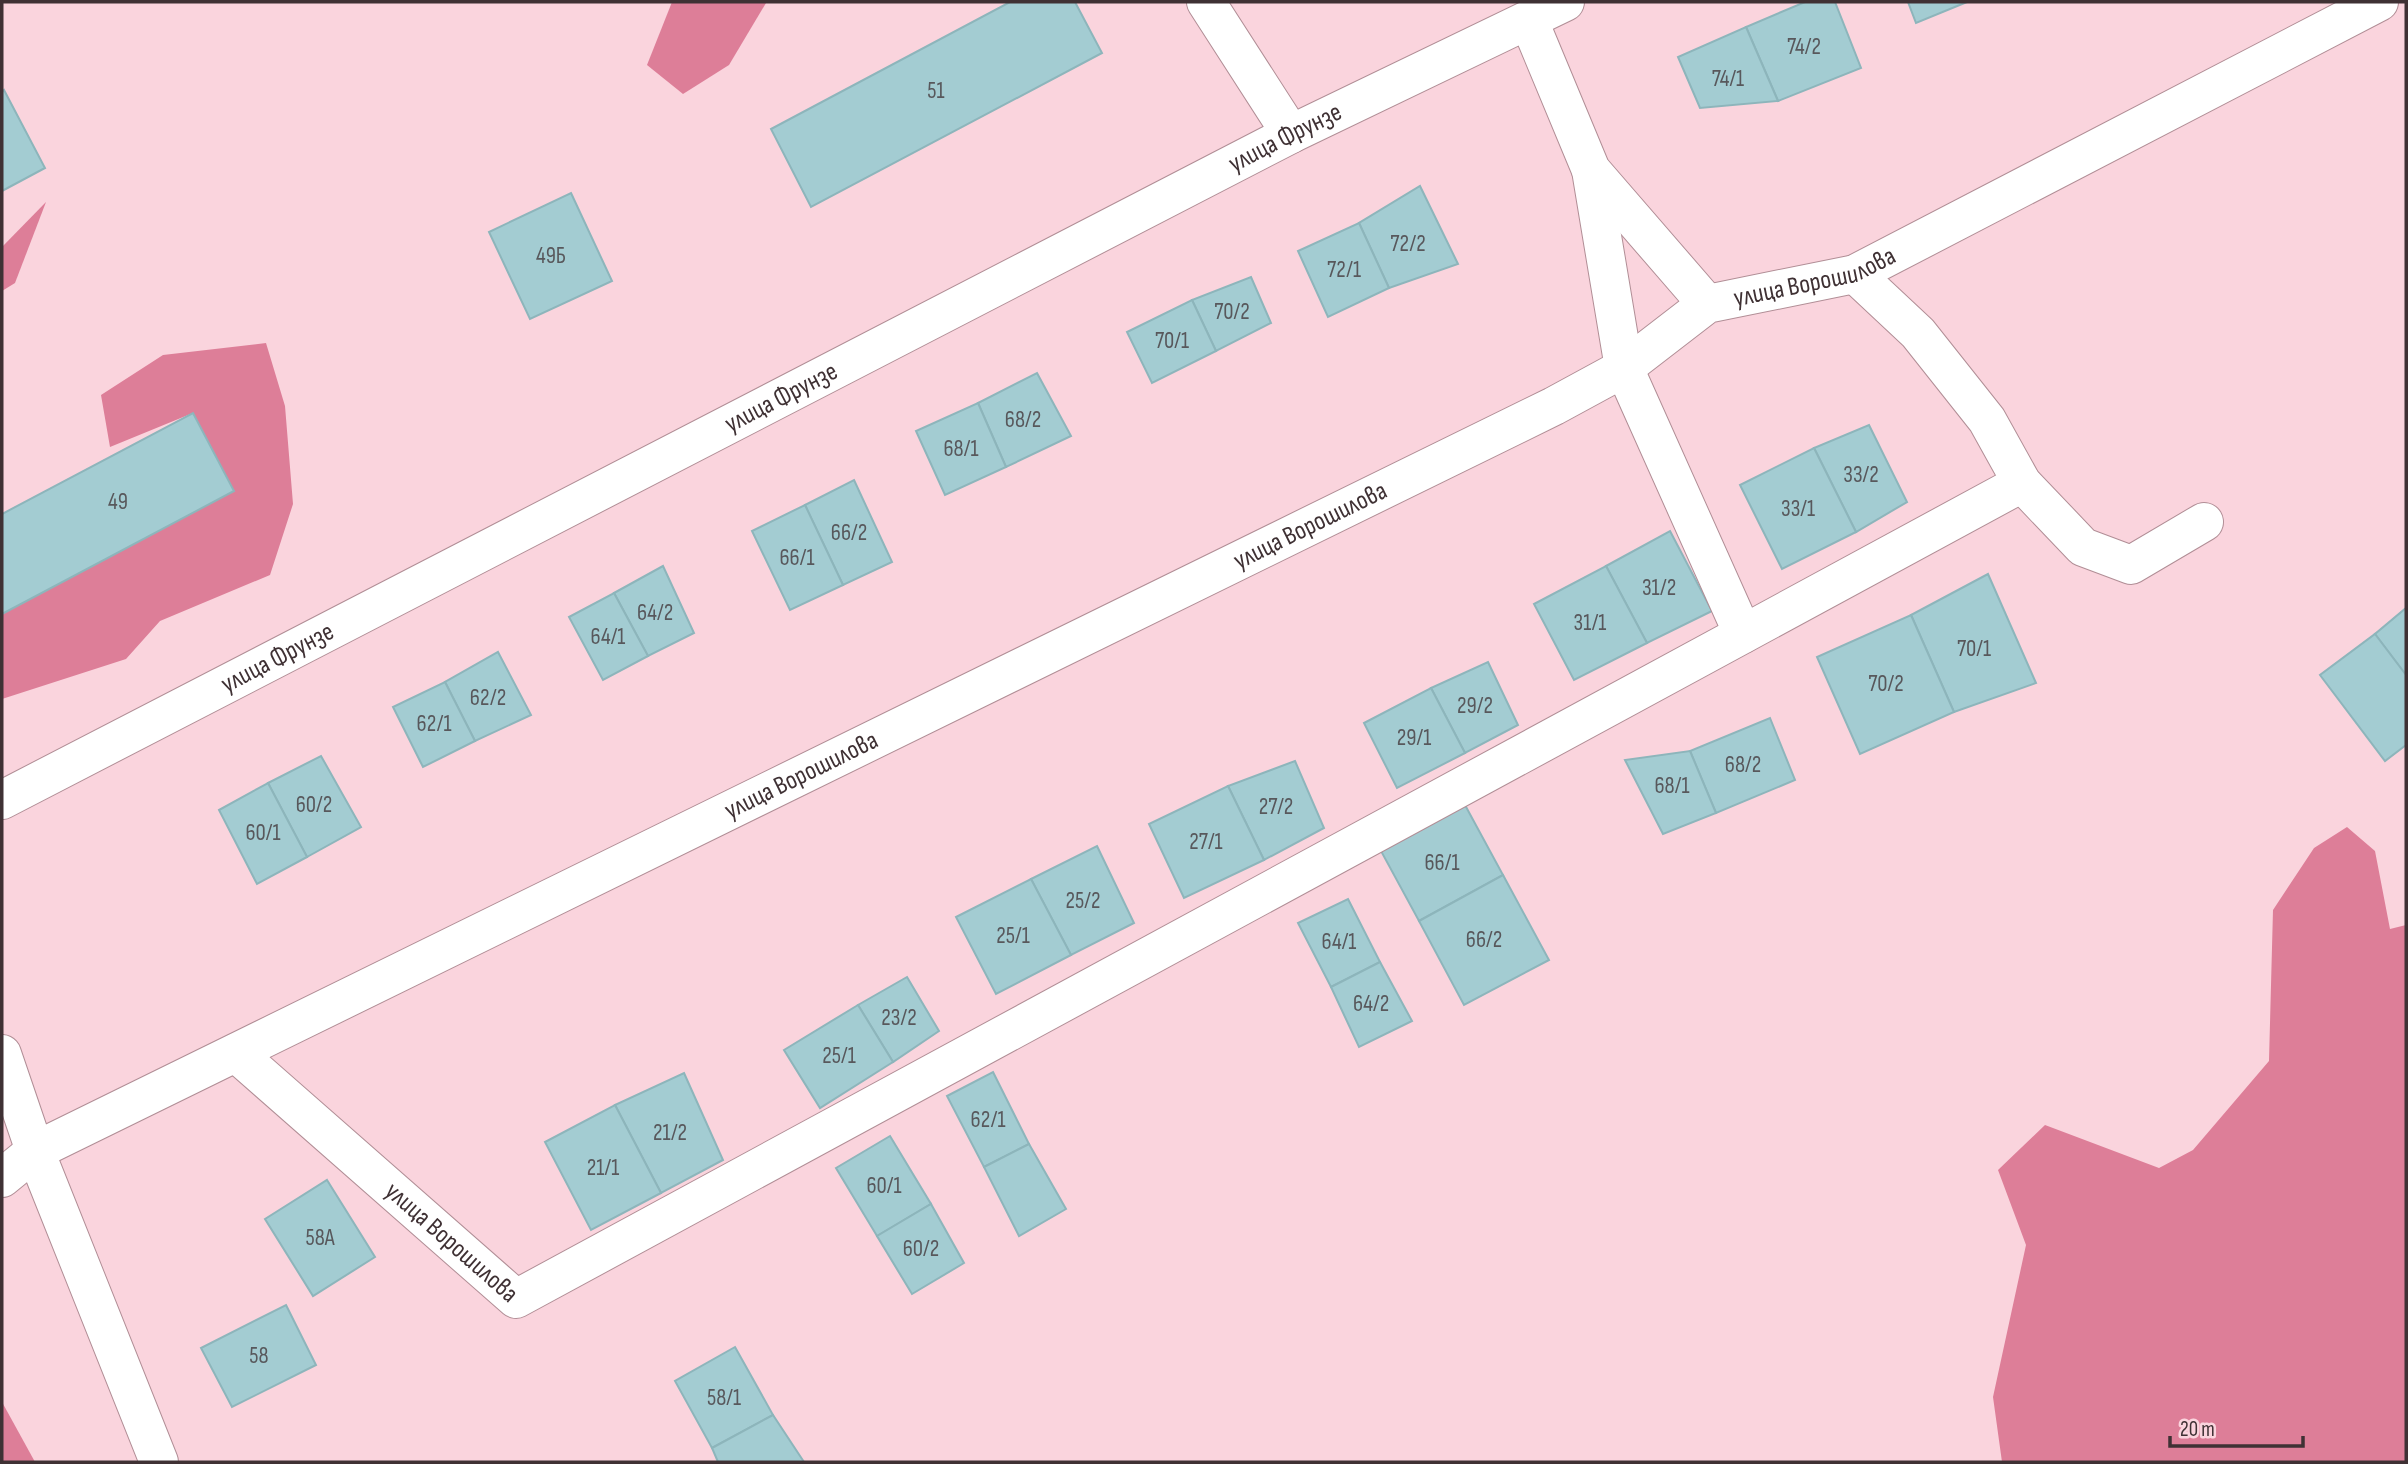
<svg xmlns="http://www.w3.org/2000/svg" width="2408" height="1464" font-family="'Sofia Sans Condensed',sans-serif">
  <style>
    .forest { fill: #dd7e98 }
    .building { fill: #a3ccd2; stroke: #8db5bb; stroke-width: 2 }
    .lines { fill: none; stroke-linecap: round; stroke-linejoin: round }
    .minor-casing { stroke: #b18e96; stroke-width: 40 }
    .minor { stroke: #fff; stroke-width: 38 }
    .labels { text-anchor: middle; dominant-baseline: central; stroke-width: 5; stroke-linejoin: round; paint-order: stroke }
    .number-label { font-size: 23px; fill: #58585c }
    .street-label { font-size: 26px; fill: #3f3134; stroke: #fad4dd }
  </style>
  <rect width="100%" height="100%" fill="#fad4dd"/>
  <g class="forest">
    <path d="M672 2H766V3L729 65 683 94 647 65Z"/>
    <path d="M46 202 15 283 2 291V247Z"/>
    <path d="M266 343 285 406 293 504 270 575 160 621 126 659 2 699V614L234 491 193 413 110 447 101 395 163 355Z"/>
    <path d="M2347 827 2375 851 2390 929 2406 925V1462H2002L1993 1397 2026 1245 1998 1170 2045 1125 2159 1168 2193 1150 2269 1061 2273 910 2314 848Z"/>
    <path d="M2 1402 35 1462H2Z"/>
  </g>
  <g class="building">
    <path d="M1010 2H1075L1102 53 811 207 771 129Z"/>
    <path d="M1805 2H1835L1861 68 1778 101 1746 27Z"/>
    <path d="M1908 2H1967L1916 23Z"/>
    <path d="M1746 27 1778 101 1700 108 1678 57Z"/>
    <path d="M4 90 45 168 2 191V92Z"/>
    <path d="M1420 186 1458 264 1389 288 1359 223Z"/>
    <path d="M571 193 612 281 530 319 489 232Z"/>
    <path d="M1359 223 1389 288 1328 317 1298 251Z"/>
    <path d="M1251 277 1271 323 1216 351 1192 300Z"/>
    <path d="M1192 300 1216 351 1152 383 1127 332Z"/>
    <path d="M1037 373 1071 436 1006 467 978 403Z"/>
    <path d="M978 403 1006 467 945 495 916 431Z"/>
    <path d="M193 413 234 491 2 614V514Z"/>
    <path d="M1869 425 1907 502 1856 532 1814 448Z"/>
    <path d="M1814 448 1856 532 1782 569 1740 485Z"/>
    <path d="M854 480 892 562 843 585 805 505Z"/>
    <path d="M805 505 843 585 790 610 752 531Z"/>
    <path d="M1670 531 1712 611 1647 643 1606 566Z"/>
    <path d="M663 566 694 633 648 656 614 593Z"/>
    <path d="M1606 566 1647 643 1574 680 1534 604Z"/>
    <path d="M1988 574 2036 683 1954 712 1911 615Z"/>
    <path d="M614 593 648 656 603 680 569 617Z"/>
    <path d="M2406 608V675L2375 634Z"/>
    <path d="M1911 615 1954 712 1860 754 1817 657Z"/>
    <path d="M2375 634 2406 675V745L2385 761 2320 675Z"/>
    <path d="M498 652 531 715 475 741 445 682Z"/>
    <path d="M1488 662 1518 725 1465 753 1431 688Z"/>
    <path d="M445 682 475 741 423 767 393 707Z"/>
    <path d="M1431 688 1465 753 1397 788 1364 723Z"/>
    <path d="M1770 718 1795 780 1716 813 1690 751Z"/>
    <path d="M1690 751 1716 813 1663 834 1625 760Z"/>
    <path d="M321 756 361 827 307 857 268 783Z"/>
    <path d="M1295 761 1324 828 1264 860 1228 786Z"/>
    <path d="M268 783 307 857 257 884 219 810Z"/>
    <path d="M1228 786 1264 860 1184 898 1149 824Z"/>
    <path d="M1465 805 1503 875 1419 921 1381 851Z"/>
    <path d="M1097 846 1134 923 1071 955 1031 879Z"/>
    <path d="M1503 875 1549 960 1464 1005 1419 921Z"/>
    <path d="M1031 879 1071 955 996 994 956 917Z"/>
    <path d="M1348 899 1380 962 1331 987 1298 923Z"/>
    <path d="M1380 962 1412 1021 1359 1047 1331 987Z"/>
    <path d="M907 977 939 1031 893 1062 858 1005Z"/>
    <path d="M858 1005 893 1062 820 1108 784 1050Z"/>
    <path d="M993 1072 1029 1144 984 1167 947 1096Z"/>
    <path d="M684 1073 723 1160 661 1193 615 1105Z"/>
    <path d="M615 1105 661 1193 591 1230 545 1142Z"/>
    <path d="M890 1136 931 1204 877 1236 836 1168Z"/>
    <path d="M1029 1144 1066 1209 1019 1236 984 1167Z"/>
    <path d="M327 1180 375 1257 313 1296 265 1219Z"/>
    <path d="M931 1204 964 1263 912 1294 877 1236Z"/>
    <path d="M286 1305 316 1365 232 1407 201 1348Z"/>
    <path d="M735 1347 773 1415 712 1448 675 1381Z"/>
    <path d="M773 1415 804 1462H718L712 1448Z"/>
  </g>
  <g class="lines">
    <g class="minor-casing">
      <g id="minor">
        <path d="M1206 2 1291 134"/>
        <path d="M1529 21 1591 170 1707 304"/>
        <path d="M1591 170 1624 368 1743 634"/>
        <path d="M1855 274 1918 333 1987 420 2022 483 2083 547 2131 565 2204 522"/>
        <path id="s1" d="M2 800 1291 134 1565 2"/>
        <path id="s2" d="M236 1053 516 1299 2022 483"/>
        <path d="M2 1054 35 1151 159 1462"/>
        <path id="s3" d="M2 1178 35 1151 1554 406 1624 368 1707 304 1855 274 2379 2"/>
      </g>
    </g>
    <use href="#minor" class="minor"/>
  </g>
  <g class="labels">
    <g class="number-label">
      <text x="1804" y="47">74/2</text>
      <text x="1728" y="79">74/1</text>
      <text x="936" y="91">51</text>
      <text x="1408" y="244">72/2</text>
      <text x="551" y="256">49Б</text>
      <text x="1344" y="270">72/1</text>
      <text x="1232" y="312">70/2</text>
      <text x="1172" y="341">70/1</text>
      <text x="1023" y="420">68/2</text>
      <text x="961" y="449">68/1</text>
      <text x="1861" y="475">33/2</text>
      <text x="118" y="502">49</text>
      <text x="1798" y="509">33/1</text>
      <text x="849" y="533">66/2</text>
      <text x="797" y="558">66/1</text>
      <text x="1659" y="588">31/2</text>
      <text x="655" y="613">64/2</text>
      <text x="1590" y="623">31/1</text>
      <text x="608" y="637">64/1</text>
      <text x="1974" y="649">70/1</text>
      <text x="1886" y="684">70/2</text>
      <text x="488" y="698">62/2</text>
      <text x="1475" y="706">29/2</text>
      <text x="434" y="724">62/1</text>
      <text x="1414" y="738">29/1</text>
      <text x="1743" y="765">68/2</text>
      <text x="1672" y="786">68/1</text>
      <text x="314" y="805">60/2</text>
      <text x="1276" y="807">27/2</text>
      <text x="263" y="833">60/1</text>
      <text x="1206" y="842">27/1</text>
      <text x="1442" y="863">66/1</text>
      <text x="1083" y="901">25/2</text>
      <text x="1013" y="936">25/1</text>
      <text x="1484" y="940">66/2</text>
      <text x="1339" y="942">64/1</text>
      <text x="1371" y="1004">64/2</text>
      <text x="899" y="1018">23/2</text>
      <text x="839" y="1056">25/1</text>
      <text x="988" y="1120">62/1</text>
      <text x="670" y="1133">21/2</text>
      <text x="603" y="1168">21/1</text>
      <text x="884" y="1186">60/1</text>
      <text x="320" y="1238">58А</text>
      <text x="921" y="1249">60/2</text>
      <text x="259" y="1356">58</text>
      <text x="724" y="1398">58/1</text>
    </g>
    <g class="street-label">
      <text stroke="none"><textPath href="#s1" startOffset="1444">улица Фрунзе</textPath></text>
      <text stroke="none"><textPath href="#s3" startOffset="2030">улица Ворошилова</textPath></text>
      <text stroke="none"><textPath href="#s1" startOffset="877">улица Фрунзе</textPath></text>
      <text stroke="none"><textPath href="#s3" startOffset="1463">улица Ворошилова</textPath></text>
      <text stroke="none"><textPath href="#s1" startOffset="310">улица Фрунзе</textPath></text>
      <text stroke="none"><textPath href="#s3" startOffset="896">улица Ворошилова</textPath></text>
      <text stroke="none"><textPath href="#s2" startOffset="287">улица Ворошилова</textPath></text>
    </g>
  </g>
  <rect width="2408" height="1464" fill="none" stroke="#3f3134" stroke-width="7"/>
  <path d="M2170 1436v10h133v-10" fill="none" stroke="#3f3134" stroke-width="3.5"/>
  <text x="2180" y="1436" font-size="21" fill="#3f3134" stroke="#fad4dd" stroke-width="5" paint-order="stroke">20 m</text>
</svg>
